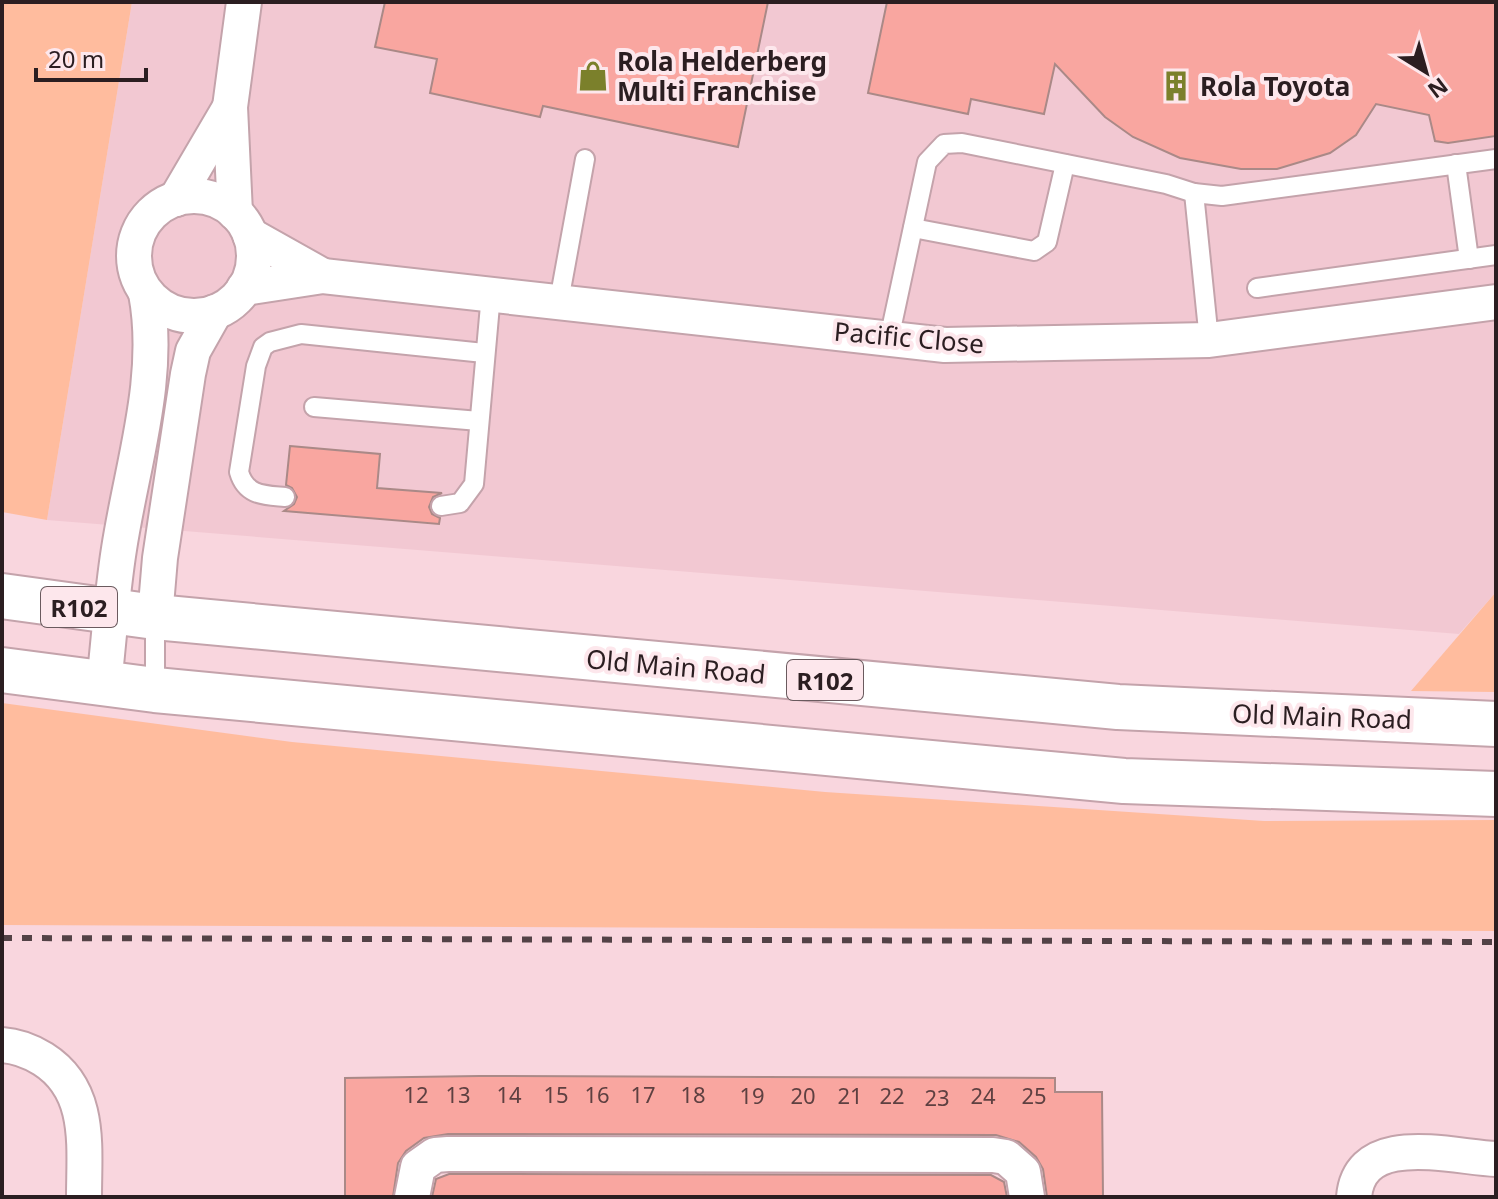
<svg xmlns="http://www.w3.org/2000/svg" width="1498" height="1199" font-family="'Noto Sans',sans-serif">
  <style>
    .built { fill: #f2c8d2 }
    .green { fill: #ffbc9e }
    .building { fill: #f9a6a0; stroke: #aa8987; stroke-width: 2 }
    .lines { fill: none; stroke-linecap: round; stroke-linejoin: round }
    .lane-casing { stroke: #c4a3ab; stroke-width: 22 }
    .street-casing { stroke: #c4a3ab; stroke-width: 38 }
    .primary-casing { stroke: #c4a3ab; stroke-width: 48 }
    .lane { stroke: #fff; stroke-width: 18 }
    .street { stroke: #fff; stroke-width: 34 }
    .primary { stroke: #fff; stroke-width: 44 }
    .rail { stroke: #534246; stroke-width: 6; stroke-dasharray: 10 10; stroke-linecap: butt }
    .labels { text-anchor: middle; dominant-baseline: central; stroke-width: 8; stroke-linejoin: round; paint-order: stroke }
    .number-label { font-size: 22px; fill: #5e4041 }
    .shield { fill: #fde7ec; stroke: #6a5a5e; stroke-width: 2 }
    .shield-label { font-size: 24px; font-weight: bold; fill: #2b1e21 }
    .poi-label { font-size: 26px; font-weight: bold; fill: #2b1e21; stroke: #fde7ec; text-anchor: start }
    .street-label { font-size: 26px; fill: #2b1e21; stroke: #fde7ec }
  </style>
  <rect width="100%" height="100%" fill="#f9d6de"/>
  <path class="built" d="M132 2H1496V592L1459 634 47 520Z"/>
  <g class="green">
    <path d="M2 2H132L47 520 2 512Z"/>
    <path d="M1496 592V692L1411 691Z"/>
    <path d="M2 703 292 742 825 792 1264 821 1496 820V931L2 925Z"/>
  </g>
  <g class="building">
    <path d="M385 2H768L738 147 543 106 540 117 430 93 437 59 375 47Z"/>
    <path d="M887 2H1496V136L1448 143 1435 141 1429 115 1376 104 1356 135 1330 153 1277 169H1241L1180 158 1133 137 1105 117 1055 64 1044 114 971 99 968 114 868 93Z"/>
    <path d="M290 446 380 454 377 488 442 493 433 497 429 507 432 514 440 518 439 524 284 511 294 504 297 497 292 488 286 485Z"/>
    <path d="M479 1076 1055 1078V1092H1102L1103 1197H1047L1043 1169 1036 1157 1019 1142 996 1135 448 1134 424 1138 406 1151 398 1163 393 1197H345V1078Z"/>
    <path d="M449 1174 991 1175 1004 1182 1007 1197H432L436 1179Z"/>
  </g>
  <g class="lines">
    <g class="lane-casing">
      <g id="lane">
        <path d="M1456 164 1469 259"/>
        <path d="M913 228 1034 251 1047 242 1065 164"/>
        <path d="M1257 288 1496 255"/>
        <path d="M559 301 585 159"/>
        <path d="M889 339 927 162 944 144 962 143 1166 184 1194 193"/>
        <path d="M1209 340 1194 193 1222 196 1496 159"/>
        <path d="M314 407 479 421"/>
        <path d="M285 497C264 495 246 496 239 472L256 366 263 347 270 342 301 334 484 353"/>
        <path d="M441 506 460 503 474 484 491 294"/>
        <path d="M155 690V617"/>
      </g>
    </g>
    <g class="street-casing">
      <g id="street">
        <circle cx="194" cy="256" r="60"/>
        <path d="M176 199 230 107"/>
        <path d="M235 213 230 107 244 2"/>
        <path d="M250 235 323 276"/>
        <path d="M244 288 323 276 945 345 1209 340 1496 302"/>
        <path d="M155 617 160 558 188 374 193 351 215 312"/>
        <path d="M104 684C109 639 112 593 119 549 132 464 162 378 146 293"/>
        <path d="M2 1045C17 1046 30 1051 43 1059 92 1090 84 1146 84 1197"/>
        <path d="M412 1197 418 1167 435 1155 448 1154 993 1155 1006 1157 1023 1172 1027 1197"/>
        <path d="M1354 1197C1360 1130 1451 1157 1496 1159"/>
      </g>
    </g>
    <g class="primary-casing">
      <g id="primary">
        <path d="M2 596 155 617 1118 707 1496 724"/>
        <path d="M2 670 155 690 1124 781 1496 794"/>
      </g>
    </g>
    <use href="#lane" class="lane"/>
    <use href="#street" class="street"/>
    <use href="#primary" class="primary"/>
    <path class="rail" d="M2 938 1496 942"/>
  </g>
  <defs>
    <g id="shop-bare" transform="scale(2.4)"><path d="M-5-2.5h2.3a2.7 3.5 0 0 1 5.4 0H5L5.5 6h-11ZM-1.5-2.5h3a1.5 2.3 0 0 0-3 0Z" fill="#7b802b" stroke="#fde7ec" stroke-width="2.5" paint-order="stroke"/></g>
    <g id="building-bare" transform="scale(2.4)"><path d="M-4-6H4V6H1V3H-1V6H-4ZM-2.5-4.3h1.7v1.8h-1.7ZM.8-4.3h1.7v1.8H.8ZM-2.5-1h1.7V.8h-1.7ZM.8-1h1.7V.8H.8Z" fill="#7b802b" stroke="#fde7ec" stroke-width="2.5" paint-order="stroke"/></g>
  </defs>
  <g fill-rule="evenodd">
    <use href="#shop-bare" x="593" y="76"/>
    <use href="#building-bare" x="1176" y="86"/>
  </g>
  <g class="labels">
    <g class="number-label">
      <text x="416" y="1094">12</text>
      <text x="458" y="1094">13</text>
      <text x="509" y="1094">14</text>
      <text x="556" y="1094">15</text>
      <text x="597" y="1094">16</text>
      <text x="643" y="1094">17</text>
      <text x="693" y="1094">18</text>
      <text x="752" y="1095">19</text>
      <text x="803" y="1095">20</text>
      <text x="850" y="1095">21</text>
      <text x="892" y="1095">22</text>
      <text x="983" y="1095">24</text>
      <text x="1034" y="1095">25</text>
      <text x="937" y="1097">23</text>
    </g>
    <g class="shield">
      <rect x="41" y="587" width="76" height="40" rx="6"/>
      <rect x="787" y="660" width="76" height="40" rx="6"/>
    </g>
    <g class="shield-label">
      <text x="79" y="607">R102</text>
      <text x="825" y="680">R102</text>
    </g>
    <g class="poi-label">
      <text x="617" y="61">Rola Helderberg<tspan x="617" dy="30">Multi Franchise</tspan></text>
      <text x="1200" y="86">Rola Toyota</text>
    </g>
    <g class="street-label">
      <text transform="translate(909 337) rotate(5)">Pacific Close</text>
      <text transform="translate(676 666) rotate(5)">Old Main Road</text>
      <text transform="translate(1322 716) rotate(2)">Old Main Road</text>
    </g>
  </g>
  <rect width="1498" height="1199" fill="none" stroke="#2b1e21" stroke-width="8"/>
  <g transform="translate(1426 72) rotate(143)" stroke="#fde7ec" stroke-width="6" paint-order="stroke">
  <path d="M0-6L14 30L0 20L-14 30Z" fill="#2b1e21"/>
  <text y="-12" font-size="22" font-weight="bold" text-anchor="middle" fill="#2b1e21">N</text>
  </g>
  <path d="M36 68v12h110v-12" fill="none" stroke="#2b1e21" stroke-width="4"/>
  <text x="48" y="68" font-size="24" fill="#2b1e21" stroke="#fde7ec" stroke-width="6" paint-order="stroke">20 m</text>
</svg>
